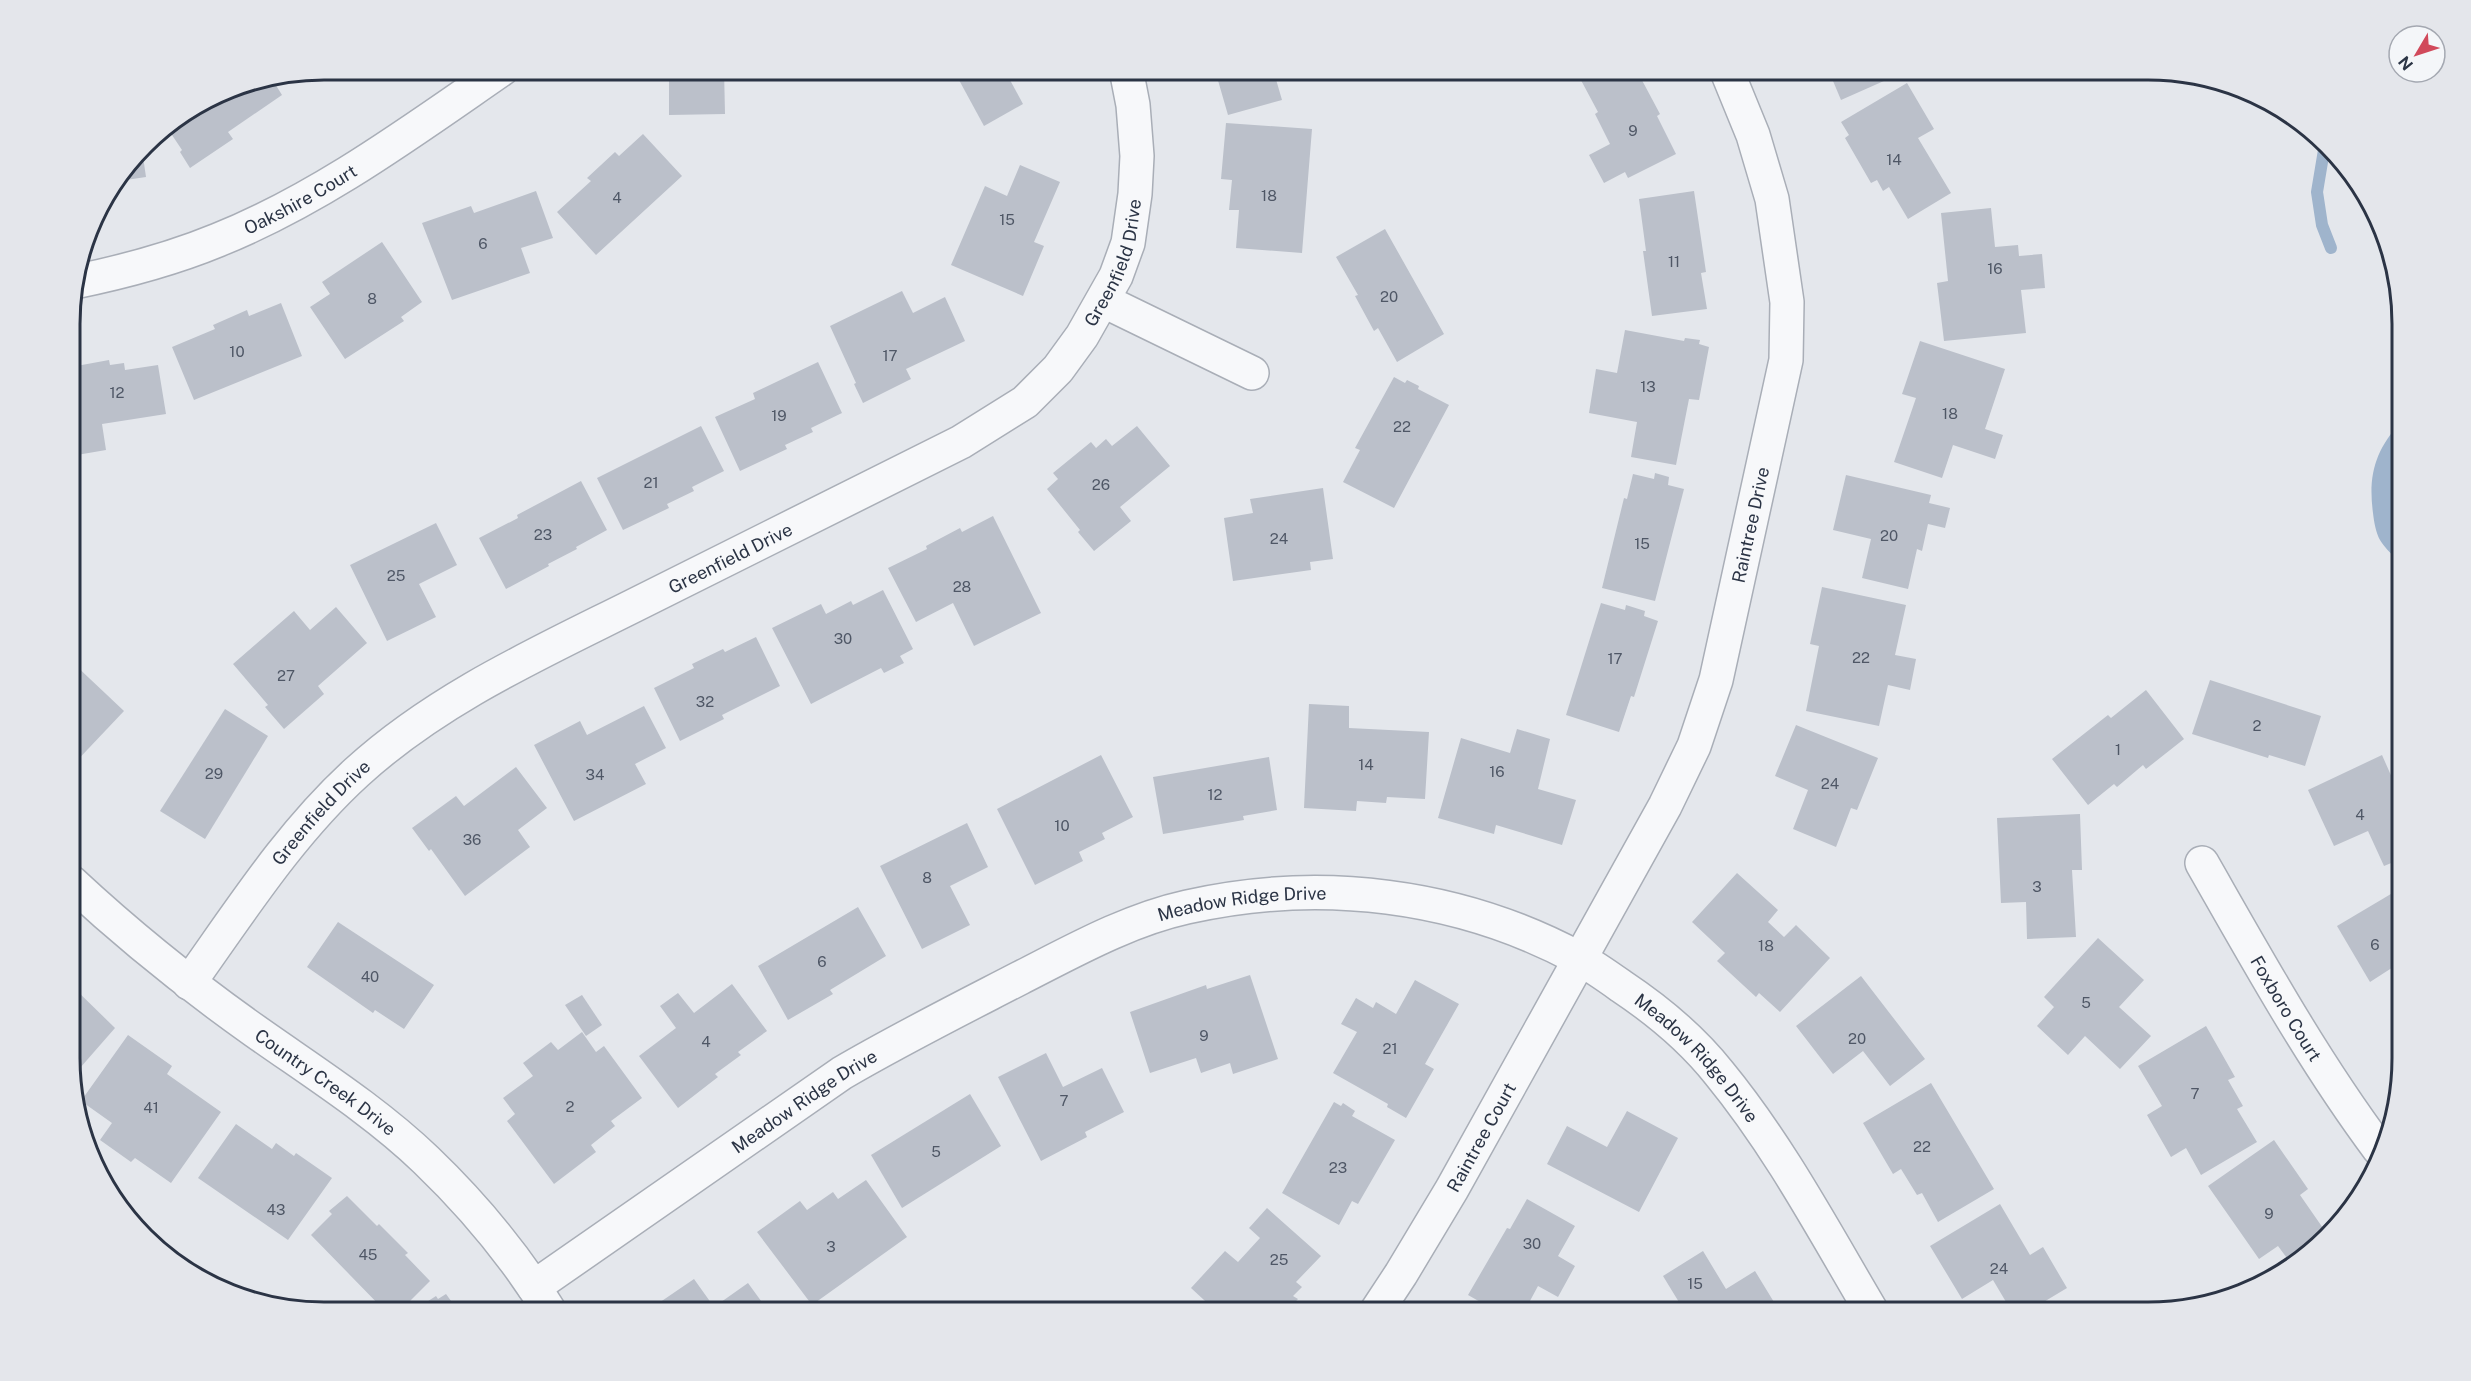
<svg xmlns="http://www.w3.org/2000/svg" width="2471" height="1381" font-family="'Public Sans',sans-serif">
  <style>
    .water { fill: #9fb4cc }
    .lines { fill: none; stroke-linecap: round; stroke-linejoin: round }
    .stream { stroke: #9fb4cc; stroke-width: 12 }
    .building { fill: #bbc0ca }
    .minor-casing { stroke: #a9aeb7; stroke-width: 36 }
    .minor { stroke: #f7f8fa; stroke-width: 33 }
    .labels { text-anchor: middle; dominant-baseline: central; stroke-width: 6; stroke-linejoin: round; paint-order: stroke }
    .number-label { font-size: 15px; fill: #4f5766 }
    .street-label { font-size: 18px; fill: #2b3445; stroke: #f4f6f9 }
    .rim { fill: none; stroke: #2b3445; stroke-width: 3 }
  </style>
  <rect width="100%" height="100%" fill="#e4e7ec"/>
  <path class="water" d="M2401 422V556L2396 559C2391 553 2384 547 2380 540 2376 533 2374 522 2373 513 2368 476 2375 450 2401 422Z"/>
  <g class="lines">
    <path class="stream" d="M2324 150 2317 192 2322 225 2331 248"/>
  </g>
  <g class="building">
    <path d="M669 69H724L725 114 669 115Z"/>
    <path d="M953 69H1004L1023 104 984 126Z"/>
    <path d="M1209 69H1273L1282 100 1228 115 1217 77 1211 79Z"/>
    <path d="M1575 69H1636L1660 114 1657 116 1676 154 1628 178 1625 172 1604 183 1589 155 1610 144 1595 114 1598 112Z"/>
    <path d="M1828 69H1911L1841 100Z"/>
    <path d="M272 79 282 95 228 132 233 139 190 168 180 152 182 150 166 126 227 88Z"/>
    <path d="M1907 83 1934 129 1918 138 1951 193 1908 219 1889 187 1883 191 1877 180 1871 183 1845 138 1849 135 1841 122Z"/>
    <path d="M1226 123 1312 129 1302 253 1236 248 1239 210H1229L1232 180 1221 179Z"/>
    <path d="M643 134 682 176 596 255 557 212 591 181 587 178 615 152 619 156Z"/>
    <path d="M142 150 146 177 119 181 136 158Z"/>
    <path d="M1020 165 1060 182 1034 242 1044 246 1023 296 951 265 985 186 1007 196Z"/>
    <path d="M536 191 553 238 521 248 530 273 452 300 422 223 471 206 474 213Z"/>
    <path d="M1694 191 1706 272 1701 273 1707 309 1652 316 1643 251H1646L1639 199Z"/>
    <path d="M1991 208 1995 247 2018 245 2019 256 2042 254 2045 288 2021 290 2026 333 1944 341 1937 283 1948 281 1941 213Z"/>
    <path d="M1385 229 1444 334 1397 362 1378 328 1374 331 1355 296 1358 295 1336 257Z"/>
    <path d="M382 242 422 302 401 317 404 321 345 359 310 307 330 294 322 282Z"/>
    <path d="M902 291 913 313 945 297 965 341 906 369 911 379 863 403 854 384 856 383 830 326Z"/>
    <path d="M281 303 302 356 194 400 172 347 215 329 213 325 247 310 249 316Z"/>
    <path d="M1625 330 1684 341 1685 338 1700 340 1699 344 1709 347 1699 400 1689 399 1676 465 1631 457 1637 422 1589 413 1596 369 1617 373Z"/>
    <path d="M1920 341 2005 369 1985 429 2003 435 1995 459 1953 445 1942 478 1894 462 1916 398 1902 394Z"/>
    <path d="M109 360 110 365 124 363 125 370 158 365 166 414 102 424 106 450 71 456V367Z"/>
    <path d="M818 362 842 413 811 428 813 432 785 445 787 449 740 471 715 417 755 399 753 393Z"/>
    <path d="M1394 377 1405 383 1407 380 1419 386 1418 389 1449 405 1394 508 1343 482 1360 450 1355 448Z"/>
    <path d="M701 426 724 471 692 487 694 491 667 504 669 508 623 530 597 478Z"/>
    <path d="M1137 426 1170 466 1120 507 1131 521 1094 551 1078 532 1080 530 1047 489 1058 479 1053 473 1091 442 1096 448 1106 439 1112 446Z"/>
    <path d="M1655 473 1669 477 1668 485 1684 489 1655 601 1602 588 1624 498 1627 499 1633 474 1654 479Z"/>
    <path d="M1846 475 1931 495 1929 503 1950 508 1945 528 1928 524 1922 551 1917 549 1908 589 1862 578 1871 539 1833 530Z"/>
    <path d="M581 481 607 530 576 547 577 549 548 564 549 566 506 589 479 538 518 518 517 515Z"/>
    <path d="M1323 488 1333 559 1310 562 1311 570 1233 581 1224 518 1253 513 1250 499Z"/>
    <path d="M993 516 1041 613 974 646 953 603 916 622 888 568 927 549 926 546 960 528 962 532Z"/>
    <path d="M436 523 457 565 419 584 436 617 387 641 350 565Z"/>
    <path d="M1822 587 1906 605 1895 655 1916 659 1910 690 1888 685 1879 726 1806 711 1819 646 1810 644Z"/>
    <path d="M883 590 913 649 900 656 904 663 884 673 881 668 811 704 772 628 821 604 826 614 851 601 853 605Z"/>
    <path d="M1601 603 1625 610 1626 605 1645 611 1644 616 1658 621 1634 697 1631 696 1619 732 1566 715Z"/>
    <path d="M336 607 367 643 318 686 324 694 284 729 265 707 268 705 233 664 294 611 310 630Z"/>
    <path d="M756 637 780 686 722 715 724 719 680 741 654 688 694 668 692 664 723 649 725 652Z"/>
    <path d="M71 661 124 711 71 767Z"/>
    <path d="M2210 680 2321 716 2305 766 2269 755 2268 758 2192 734Z"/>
    <path d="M2146 690 2184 739 2146 769 2143 765 2117 787 2114 784 2088 805 2052 759 2108 715 2111 718Z"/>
    <path d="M1309 704 1349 706V728L1429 732 1425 799 1387 797 1386 803 1357 801 1356 811 1304 808Z"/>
    <path d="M644 706 666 748 635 764 646 784 574 821 534 745 580 721 587 735Z"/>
    <path d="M225 709 268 736 205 839 160 811Z"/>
    <path d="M1796 725 1878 758 1857 810 1851 808 1836 847 1793 829 1808 790 1775 776Z"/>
    <path d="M1517 729 1550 739 1538 789 1576 800 1562 845 1496 825 1494 834 1438 818 1461 738 1510 753Z"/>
    <path d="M1101 755 1133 817 1102 833 1105 839 1079 852 1083 861 1035 885 997 809Z"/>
    <path d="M2382 755 2401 798V859L2384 866 2368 831 2334 846 2308 790Z"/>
    <path d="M1269 757 1277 810 1243 816 1244 820 1163 834 1153 777Z"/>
    <path d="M516 767 547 808 518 830 530 847 465 896 431 849 429 851 412 828 456 796 464 806Z"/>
    <path d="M2080 814 2082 870H2072L2076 937 2027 939 2026 902 2001 903 1997 818Z"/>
    <path d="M967 823 988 867 950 886 970 925 922 949 880 866Z"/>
    <path d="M1737 873 1778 910 1768 922 1784 937 1796 925 1830 958 1780 1012 1759 993 1756 997 1717 961 1725 953 1692 922Z"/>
    <path d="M2401 888V962L2370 982 2337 926Z"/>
    <path d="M858 907 886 956 830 990 833 994 788 1020 758 966Z"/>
    <path d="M338 922 434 985 404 1029 375 1010 373 1013 307 967Z"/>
    <path d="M2098 938 2144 980 2119 1007 2151 1036 2120 1069 2085 1036 2068 1055 2037 1026 2054 1007 2044 997Z"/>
    <path d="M1250 975 1278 1059 1233 1074 1230 1063 1201 1073 1196 1058 1150 1073 1130 1012 1206 985 1207 989Z"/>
    <path d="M1861 976 1925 1059 1890 1086 1863 1051 1833 1074 1796 1026Z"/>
    <path d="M1415 980 1459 1004 1425 1064 1434 1069 1406 1118 1387 1107 1388 1104 1333 1073 1357 1032 1341 1024 1356 998 1373 1008 1376 1002 1396 1014Z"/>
    <path d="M732 984 767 1031 738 1052 741 1055 715 1074 718 1077 678 1108 639 1056 676 1028 660 1006 678 993 694 1013Z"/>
    <path d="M71 985 115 1028 80 1068 71 1060Z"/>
    <path d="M582 995 602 1025 586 1036 565 1005Z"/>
    <path d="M2206 1026 2235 1077 2228 1080 2243 1106 2237 1109 2257 1142 2201 1175 2186 1148 2171 1157 2147 1115 2162 1106 2138 1066Z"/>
    <path d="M582 1032 596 1052 604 1046 642 1098 611 1121 615 1126 591 1145 596 1152 554 1184 507 1121 515 1114 503 1098 533 1076 523 1063 551 1042 558 1050Z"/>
    <path d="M128 1035 172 1066 167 1074 221 1112 171 1183 135 1158 131 1162 100 1140 112 1123 81 1101Z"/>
    <path d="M1046 1053 1063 1087 1102 1068 1124 1112 1085 1132 1087 1137 1041 1161 998 1077Z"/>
    <path d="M1931 1083 1994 1189 1938 1222 1922 1193 1917 1195 1901 1169 1893 1174 1863 1123Z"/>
    <path d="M970 1094 1001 1146 902 1208 871 1155Z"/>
    <path d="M1334 1102 1341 1106 1343 1103 1355 1111 1352 1116 1395 1140 1358 1204 1352 1201 1339 1225 1282 1193Z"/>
    <path d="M1627 1111 1678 1138 1639 1212 1547 1164 1567 1126 1607 1147Z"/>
    <path d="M236 1124 272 1149 276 1143 294 1156 296 1153 332 1178 288 1240 198 1178Z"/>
    <path d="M2274 1140 2308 1189 2300 1195 2325 1231 2292 1265 2278 1246 2259 1259 2208 1186Z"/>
    <path d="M866 1180 907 1237 812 1305 757 1232 800 1201 807 1210 833 1192 838 1199Z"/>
    <path d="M347 1196 377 1226 379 1224 408 1253 405 1255 430 1281 399 1312H386L311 1235 332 1214 329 1211Z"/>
    <path d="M1527 1199 1575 1226 1558 1256 1575 1266 1558 1297 1538 1286 1524 1312H1498L1468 1295 1507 1228 1510 1229Z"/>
    <path d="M2000 1204 2030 1255 2043 1247 2067 1288 2027 1312H2012L1993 1280 1962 1299 1930 1246Z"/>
    <path d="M1267 1208 1321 1256 1296 1282 1302 1287 1293 1296 1298 1299 1286 1312H1217L1191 1288 1225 1251 1238 1262 1260 1238 1249 1228Z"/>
    <path d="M1703 1251 1726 1289 1755 1271 1780 1312H1685L1663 1276Z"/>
    <path d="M694 1279 714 1307 748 1283 769 1312H652L650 1309Z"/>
    <path d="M446 1294 459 1312H420L424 1309 422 1305 436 1296 438 1299Z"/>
    <path d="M1175 1301 1184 1312H1161Z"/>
  </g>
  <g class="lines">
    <g class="minor-casing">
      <g id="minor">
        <path id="s1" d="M74 282C123 272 172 259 218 240 320 199 412 131 502 69"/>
        <path d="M1104 301 1252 373"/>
        <path id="s2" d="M2202 863C2258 961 2312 1059 2379 1149"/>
        <path id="s3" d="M71 882C129 936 190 985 255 1031 313 1072 375 1111 426 1160 473 1205 516 1257 550 1312"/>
        <path id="s4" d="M189 983C241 910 290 833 357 772 437 699 537 654 633 606 742 552 851 497 961 442L1025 402 1058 369 1082 336 1116 276 1128 243 1135 194 1137 156 1133 105 1126 69"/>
        <path id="s5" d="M534 1287 842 1073C900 1039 960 1009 1020 978 1073 951 1128 920 1187 907 1320 877 1459 894 1578 958 1593 966 1607 976 1621 986 1657 1010 1692 1039 1719 1073 1779 1146 1824 1231 1872 1312"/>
        <path id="s6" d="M1376 1312 1401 1274 1452 1189 1665 806 1694 746 1716 680 1786 360 1787 302 1772 199 1753 135 1726 69"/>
      </g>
    </g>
    <use href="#minor" class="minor"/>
  </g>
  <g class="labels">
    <g class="number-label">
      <text x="1633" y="130">9</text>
      <text x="1894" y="159">14</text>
      <text x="1269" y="195">18</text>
      <text x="617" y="197">4</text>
      <text x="1007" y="219">15</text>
      <text x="483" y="243">6</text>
      <text x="1674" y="261">11</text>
      <text x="1995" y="268">16</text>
      <text x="1389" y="296">20</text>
      <text x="372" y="298">8</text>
      <text x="237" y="351">10</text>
      <text x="890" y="355">17</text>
      <text x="1648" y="386">13</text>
      <text x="117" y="392">12</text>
      <text x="1950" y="413">18</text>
      <text x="779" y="415">19</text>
      <text x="1402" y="426">22</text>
      <text x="651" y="482">21</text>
      <text x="1101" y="484">26</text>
      <text x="543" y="534">23</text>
      <text x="1889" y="535">20</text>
      <text x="1279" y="538">24</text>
      <text x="1642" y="543">15</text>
      <text x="396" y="575">25</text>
      <text x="962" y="586">28</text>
      <text x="843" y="638">30</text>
      <text x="1861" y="657">22</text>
      <text x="1615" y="658">17</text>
      <text x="286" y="675">27</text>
      <text x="705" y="701">32</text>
      <text x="2257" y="725">2</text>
      <text x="2118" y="749">1</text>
      <text x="1366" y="764">14</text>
      <text x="1497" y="771">16</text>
      <text x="214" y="773">29</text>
      <text x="595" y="774">34</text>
      <text x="1830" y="783">24</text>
      <text x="1215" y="794">12</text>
      <text x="2360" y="814">4</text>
      <text x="1062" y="825">10</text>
      <text x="472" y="839">36</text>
      <text x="927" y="877">8</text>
      <text x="2037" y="886">3</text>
      <text x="2375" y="944">6</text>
      <text x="1766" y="945">18</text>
      <text x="822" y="961">6</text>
      <text x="370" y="976">40</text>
      <text x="2086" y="1002">5</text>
      <text x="1204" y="1035">9</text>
      <text x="1857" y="1038">20</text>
      <text x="706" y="1041">4</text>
      <text x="1390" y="1048">21</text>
      <text x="2195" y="1093">7</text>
      <text x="1064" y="1100">7</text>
      <text x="570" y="1106">2</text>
      <text x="151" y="1107">41</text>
      <text x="1922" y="1146">22</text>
      <text x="936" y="1151">5</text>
      <text x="1338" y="1167">23</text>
      <text x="276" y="1209">43</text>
      <text x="2269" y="1213">9</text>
      <text x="1532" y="1243">30</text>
      <text x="831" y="1246">3</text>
      <text x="368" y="1254">45</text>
      <text x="1279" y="1259">25</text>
      <text x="1999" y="1268">24</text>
      <text x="1695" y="1283">15</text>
    </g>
    <g class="street-label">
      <text stroke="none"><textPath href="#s1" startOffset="242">Oakshire Court</textPath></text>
      <text stroke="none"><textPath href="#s4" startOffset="1204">Greenfield Drive</textPath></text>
      <text stroke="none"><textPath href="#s6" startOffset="878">Raintree Drive</textPath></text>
      <text stroke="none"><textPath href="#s4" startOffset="702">Greenfield Drive</textPath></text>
      <text stroke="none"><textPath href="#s4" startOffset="216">Greenfield Drive</textPath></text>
      <text stroke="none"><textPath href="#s5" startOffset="814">Meadow Ridge Drive</textPath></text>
      <text stroke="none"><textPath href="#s2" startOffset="168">Foxboro Court</textPath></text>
      <text stroke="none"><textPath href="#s5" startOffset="1318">Meadow Ridge Drive</textPath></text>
      <text stroke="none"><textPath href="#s3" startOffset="324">Country Creek Drive</textPath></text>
      <text stroke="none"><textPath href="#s5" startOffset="328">Meadow Ridge Drive</textPath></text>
      <text stroke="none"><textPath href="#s6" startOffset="204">Raintree Court</textPath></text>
    </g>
  </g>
  <path d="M0 0H2471V1381H0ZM324 80H2148A244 244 0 0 1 2392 324V1058A244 244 0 0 1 2148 1302H324A244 244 0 0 1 80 1058V324A244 244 0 0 1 324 80Z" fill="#e4e6eb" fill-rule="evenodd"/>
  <path class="rim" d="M324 80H2148A244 244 0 0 1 2392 324V1058A244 244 0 0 1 2148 1302H324A244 244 0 0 1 80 1058V324A244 244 0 0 1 324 80Z"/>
  <g transform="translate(2417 54) rotate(231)"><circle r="28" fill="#f4f6f9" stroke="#a4a8b1" stroke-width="1.5"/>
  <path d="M0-4.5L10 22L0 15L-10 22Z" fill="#d1495b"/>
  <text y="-9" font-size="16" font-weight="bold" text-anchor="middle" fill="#2b3445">N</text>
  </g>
</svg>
